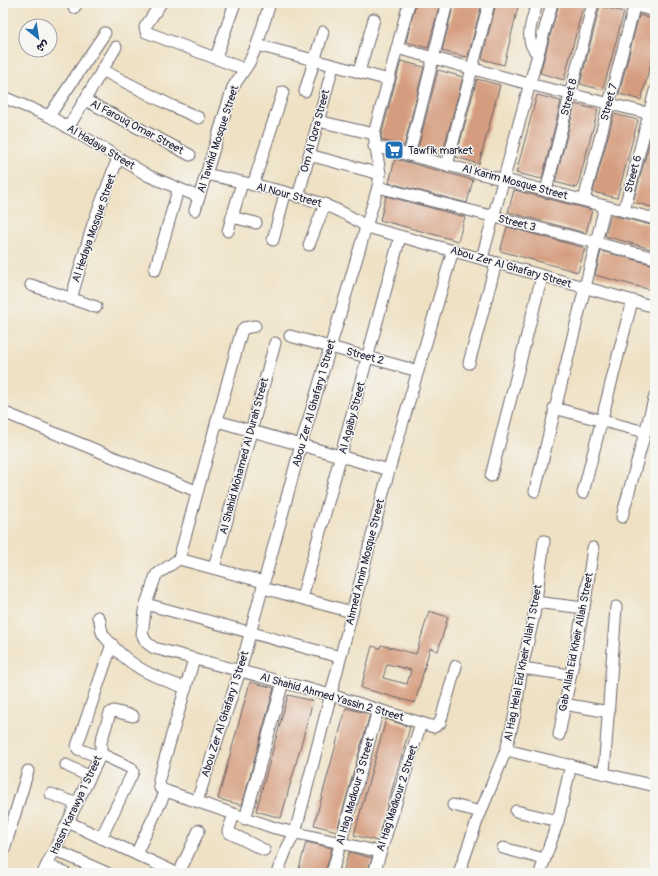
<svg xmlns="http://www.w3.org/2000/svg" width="658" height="876" font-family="Pangolin,'Playpen Sans Arabic',sans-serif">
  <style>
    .building { fill: #d59d7f; fill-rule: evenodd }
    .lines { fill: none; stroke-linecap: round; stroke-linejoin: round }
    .street-casing { stroke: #6a656b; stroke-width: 13 }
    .street { stroke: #fff; stroke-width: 11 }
    .labels { text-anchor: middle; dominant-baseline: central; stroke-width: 3; stroke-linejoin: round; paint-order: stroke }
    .street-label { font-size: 11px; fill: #22223b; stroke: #f6f6f2 }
    .poi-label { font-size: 11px; fill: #22223b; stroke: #f6f6f2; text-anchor: start }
  </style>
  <rect width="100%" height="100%" fill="#f6f6f2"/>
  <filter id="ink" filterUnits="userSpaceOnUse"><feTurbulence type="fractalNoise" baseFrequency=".025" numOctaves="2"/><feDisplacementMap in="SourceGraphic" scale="8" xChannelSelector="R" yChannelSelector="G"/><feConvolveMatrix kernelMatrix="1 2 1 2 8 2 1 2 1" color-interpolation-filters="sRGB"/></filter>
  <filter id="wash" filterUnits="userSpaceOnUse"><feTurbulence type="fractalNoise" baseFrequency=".012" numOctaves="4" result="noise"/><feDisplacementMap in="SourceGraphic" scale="16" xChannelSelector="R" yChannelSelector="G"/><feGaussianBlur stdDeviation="0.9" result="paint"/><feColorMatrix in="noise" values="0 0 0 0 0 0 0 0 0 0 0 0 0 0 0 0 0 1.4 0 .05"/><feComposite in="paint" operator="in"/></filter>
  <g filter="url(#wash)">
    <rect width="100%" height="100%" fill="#efe1c4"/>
    <g id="blocks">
      <g class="building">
        <path d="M416 3H440L428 48 406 42Z"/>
        <path d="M454 3H482L468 56 466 57 442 51Z"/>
        <path d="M496 3H519L504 65 482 59Z"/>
        <path d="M559 3H584L564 80 540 73Z"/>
        <path d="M600 6 624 12 603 90 580 84Z"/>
        <path d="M639 15 655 20V48L641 100 619 94Z"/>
        <path d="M401 61 424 67 404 146 382 140 381 136Z"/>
        <path d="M438 70 463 77 442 155 418 148Z"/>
        <path d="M477 79 500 85 479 164 456 157Z"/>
        <path d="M537 95 561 101 542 179 516 173Z"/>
        <path d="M575 104 598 110 577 188 555 182Z"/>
        <path d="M614 114 638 120 617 198 593 192Z"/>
        <path d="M653 130H655V208L633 202Z"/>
        <path d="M395 159 473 180 467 203 389 183Z"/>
        <path d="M514 190 592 210 586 233 508 212Z"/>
        <path d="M386 196 465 217 458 241 380 220Z"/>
        <path d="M611 215 655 226V250L605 236Z"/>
        <path d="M507 227 585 248 578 272 500 251Z"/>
        <path d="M601 251 655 265V291L595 275Z"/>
        <path d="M429 611 448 617 438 651 430 648 415 703 361 688 372 646 380 648 381 645 416 654ZM387 664 411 670 407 684 383 678Z"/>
        <path d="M250 682 274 688 242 805 218 799Z"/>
        <path d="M288 695 313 701 281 818 256 811Z"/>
        <path d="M346 708 370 714 337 831 314 825Z"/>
        <path d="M386 719 410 727 377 841 354 835Z"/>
        <path d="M306 842 332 848 325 873H298Z"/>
        <path d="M349 852 372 858 367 873H343Z"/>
      </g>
    </g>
  </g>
  <g filter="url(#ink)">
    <use href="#blocks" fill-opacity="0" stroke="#6a656b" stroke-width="1"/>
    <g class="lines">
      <g class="street-casing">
        <g id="street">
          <path d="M161 3 145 27 146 32 244 69"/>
          <path d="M537 3C533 20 522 40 538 54"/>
          <path d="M625 3 655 11"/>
          <path d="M74 8 77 3"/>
          <path d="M257 45 389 80"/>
          <path d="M397 48 529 84 655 115"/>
          <path d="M216 57 235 3"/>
          <path d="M102 70 170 105 199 118"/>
          <path d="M359 72 374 19"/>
          <path d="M305 91 323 32"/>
          <path d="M3 97 49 116 149 176 199 197"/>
          <path d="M85 100 190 155"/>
          <path d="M49 116 105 33"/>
          <path d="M318 121 374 134"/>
          <path d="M68 128 116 47"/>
          <path d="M374 146 655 219"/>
          <path d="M309 155 380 174"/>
          <path d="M409 155 447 3"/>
          <path d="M447 165 489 3"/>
          <path d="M206 174C260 187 322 195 367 227L655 307"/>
          <path d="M253 185 283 92"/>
          <path d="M378 187 655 258"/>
          <path d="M546 191 593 3"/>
          <path d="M298 197 333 66"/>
          <path d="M584 200 635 3"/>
          <path d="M195 210 233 87 249 63 257 45 270 3"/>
          <path d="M624 211 655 91"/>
          <path d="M232 217 256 223"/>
          <path d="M228 231 242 183"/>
          <path d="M273 240 285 194"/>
          <path d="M309 245 325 204"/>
          <path d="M482 258 552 3"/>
          <path d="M155 270 178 190"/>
          <path d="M31 285 96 307"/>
          <path d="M71 299 93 224 118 158"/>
          <path d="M290 336 418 371"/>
          <path d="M469 363 496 263"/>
          <path d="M554 408 645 432"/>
          <path d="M3 412 196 491"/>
          <path d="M217 421 389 470"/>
          <path d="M491 476 542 276"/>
          <path d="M535 491 605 206"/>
          <path d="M583 493 632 301"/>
          <path d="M622 517 655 396"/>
          <path d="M179 559 156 575 146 604 142 634 146 642 154 648 331 695 434 727 440 723 456 666"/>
          <path d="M179 559 241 333 244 328 255 326"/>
          <path d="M179 559 264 582"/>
          <path d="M214 568 275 343"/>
          <path d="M263 588 352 612"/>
          <path d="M302 598 400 237"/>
          <path d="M535 602 584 608"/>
          <path d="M146 604 340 657"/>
          <path d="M98 617C103 623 98 629 105 637 129 667 151 676 186 688"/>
          <path d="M194 659 159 779 160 788 166 791 275 828 380 852"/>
          <path d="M522 668 570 675"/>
          <path d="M564 704 609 712"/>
          <path d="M559 735 586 596 593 548"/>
          <path d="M506 750 655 786"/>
          <path d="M100 757 78 749 77 746 112 644"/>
          <path d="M66 765 90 777"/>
          <path d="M604 772 616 607"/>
          <path d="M51 794 77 804"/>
          <path d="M197 801 240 671 301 445 378 187 380 174 374 134 409 3"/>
          <path d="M453 805 481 812"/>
          <path d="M516 811 558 821"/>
          <path d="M234 815 228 831 230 833 264 850"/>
          <path d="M245 819 283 682"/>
          <path d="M68 822 176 873"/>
          <path d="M101 838 133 772 131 768 101 754"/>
          <path d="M503 848 544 859"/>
          <path d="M55 850 107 873"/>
          <path d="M3 853 28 771"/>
          <path d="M136 854 166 791"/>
          <path d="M47 865 65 873"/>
          <path d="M43 873 101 754V742L110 713 114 711 133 716"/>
          <path d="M179 873 199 830"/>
          <path d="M277 873 287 848 295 833 389 470 453 250"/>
          <path d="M332 873 378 710"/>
          <path d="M374 873 421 723"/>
          <path d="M459 873 477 821 506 750 515 714 522 668 534 615 544 541"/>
          <path d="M540 873 558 821 571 765"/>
        </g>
      </g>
      <use href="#street" class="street"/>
    </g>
  </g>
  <defs>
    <g id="supermarket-square" transform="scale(1)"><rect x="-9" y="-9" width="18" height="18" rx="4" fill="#1f6fb2" stroke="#f6f6f2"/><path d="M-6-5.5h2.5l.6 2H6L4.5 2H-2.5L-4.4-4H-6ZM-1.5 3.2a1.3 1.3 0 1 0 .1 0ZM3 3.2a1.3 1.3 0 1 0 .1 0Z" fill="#fff"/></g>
  </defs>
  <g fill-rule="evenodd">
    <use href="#supermarket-square" x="394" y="150"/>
  </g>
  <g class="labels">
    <g class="street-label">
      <text transform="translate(569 97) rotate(-76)">Street 8</text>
      <text transform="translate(609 102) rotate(-75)">Street 7</text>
      <text transform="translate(137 127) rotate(28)">Al Farouq Omar Street</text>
      <text transform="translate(315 131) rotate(-75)">Om Al Qora Street</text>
      <text transform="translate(218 139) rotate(-72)">Al Tawhid Mosque Street</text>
      <text transform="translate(101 147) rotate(31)">Al Hadaya Street</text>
      <text transform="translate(633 174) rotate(-75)">Street 6</text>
      <text transform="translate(515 182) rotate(15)">Al Karim Mosque Street</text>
      <text transform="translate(289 195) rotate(15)">Al Nour Street</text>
      <text transform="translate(517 223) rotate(14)">Street 3</text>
      <text transform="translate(94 228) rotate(-71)">Al Hedaya Mosque Street</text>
      <text transform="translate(511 267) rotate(16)">Abou Zer Al Ghafary Street</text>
      <text transform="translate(365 356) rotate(15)">Street 2</text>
      <text transform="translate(314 403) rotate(-74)">Abou Zer Al Ghafary 1 Street</text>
      <text transform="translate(352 418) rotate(-75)">Al Agaiby Street</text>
      <text transform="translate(244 456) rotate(-75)">Al Shahid Mohamed Al Durah Street</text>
      <text transform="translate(365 562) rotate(-76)">Ahmed Amin Mosque Street</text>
      <text transform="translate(576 642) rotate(-79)">Gab Allah Eid Kheir Allah Street</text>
      <text transform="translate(523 663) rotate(-79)">Al Hag Helal Eid Kheir Allah 1 Street</text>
      <text transform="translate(332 697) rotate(16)">Al Shahid Ahmed Yassin 2 Street</text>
      <text transform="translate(225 714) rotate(-72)">Abou Zer Al Ghafary 1 Street</text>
      <text transform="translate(355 791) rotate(-74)">Al Hag Madkour 3 Street</text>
      <text transform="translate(397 798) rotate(-72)">Al Hag Madkour 2 Street</text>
      <text transform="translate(76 805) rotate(-65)">Hassn Karawya 1 Street</text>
    </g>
    <g class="poi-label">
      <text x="408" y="150">Tawfik market</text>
    </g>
  </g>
  <rect width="658" height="876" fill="none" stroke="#f6f6f2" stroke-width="16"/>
  <g transform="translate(38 38) rotate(150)"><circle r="19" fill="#f6f6f2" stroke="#a1a1a9"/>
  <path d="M0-3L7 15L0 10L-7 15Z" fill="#1f6fb2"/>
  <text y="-6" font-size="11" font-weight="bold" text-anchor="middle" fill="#22223b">ش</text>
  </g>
</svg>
